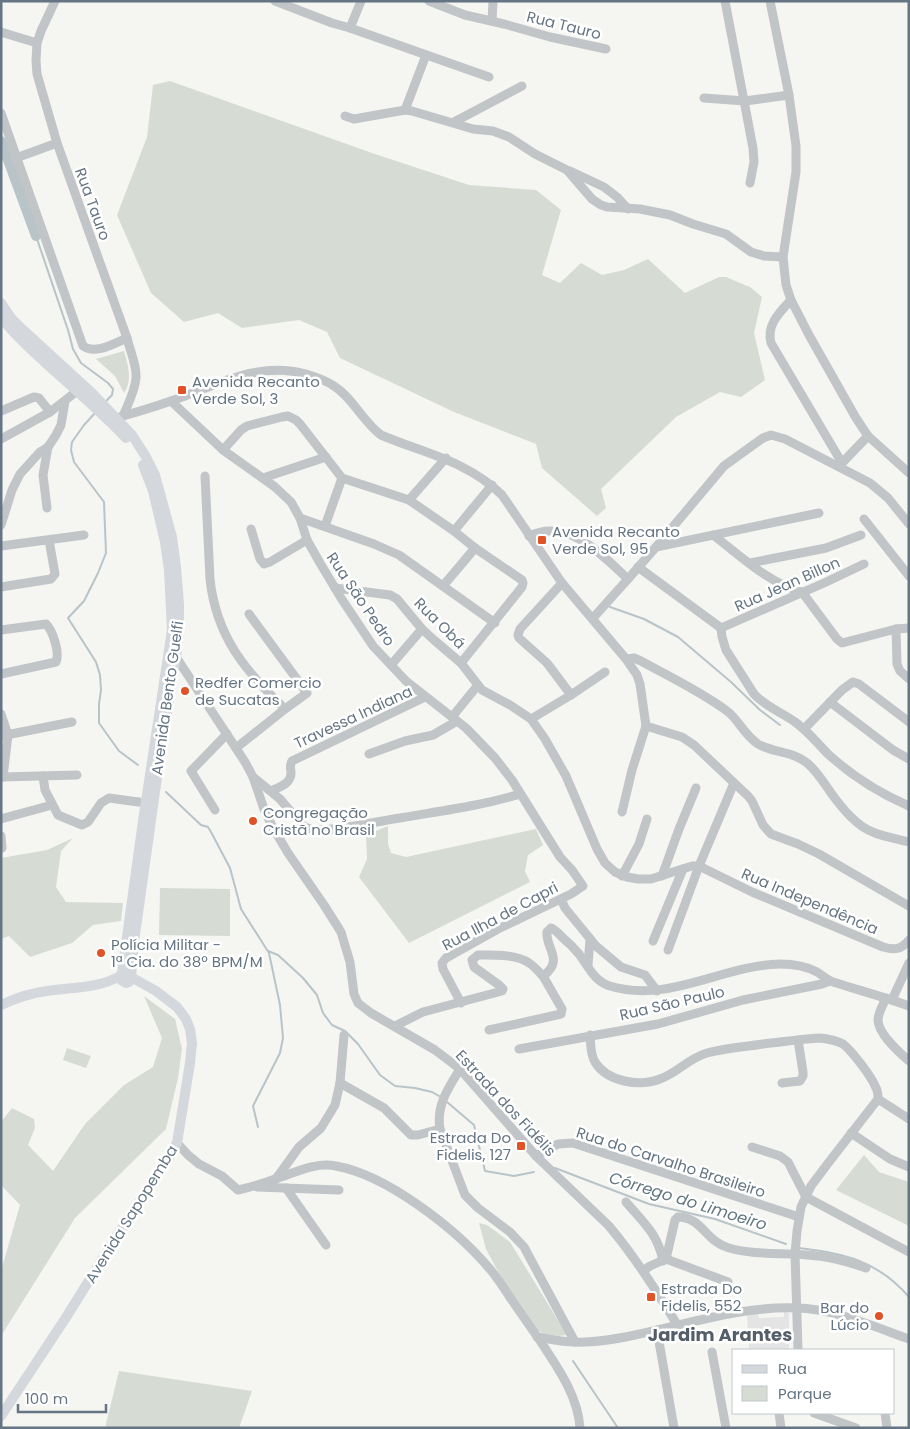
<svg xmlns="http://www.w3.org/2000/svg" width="910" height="1429" font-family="Poppins,sans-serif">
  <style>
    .built { fill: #e3e4e3 }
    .green { fill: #d6dcd3 }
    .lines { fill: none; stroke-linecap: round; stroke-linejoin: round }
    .stream { stroke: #b8c4c8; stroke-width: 2 }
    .river { stroke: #b8c4c8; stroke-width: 10 }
    .minor { stroke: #c1c5c8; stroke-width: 9 }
    .major { stroke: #d4d8dc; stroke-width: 10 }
    .poi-dot { fill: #e05327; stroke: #fff; stroke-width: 2 }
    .labels { text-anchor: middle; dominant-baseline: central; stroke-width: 5; stroke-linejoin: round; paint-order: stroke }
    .street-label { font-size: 15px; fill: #657583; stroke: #fff }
    .poi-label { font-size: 15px; fill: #657583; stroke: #fff; text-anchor: start }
    .water-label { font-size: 16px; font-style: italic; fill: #60777f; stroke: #fff }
    .quarter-label { font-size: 18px; font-weight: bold; fill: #535e68; stroke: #fff }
  </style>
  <rect width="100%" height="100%" fill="#f5f5f2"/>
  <path class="built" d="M784 1311 789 1313V1350H749L747 1314 758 1313 759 1318 784 1317Z"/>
  <g class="green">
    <path d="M170 81 372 153 469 185 536 190 561 210 542 275 560 283 581 263 602 275 624 270 648 259 685 293 719 277H726L750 287 762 297 754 333 765 380 741 397 720 392 676 417 601 489 606 508 597 516 542 468 536 444 454 412 340 358 327 332 299 320 242 328 218 313 184 322 151 293 117 215 147 137 153 85Z"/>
    <path d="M124 351C128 365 133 381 124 393L115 376 96 359Z"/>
    <path d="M388 826V844L391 853 406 857 536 829 543 845 528 855 525 871 530 882 409 943 359 877 367 859 366 835Z"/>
    <path d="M73 838 61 851 56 887 66 902 123 903 121 921 93 925 72 943 30 957 9 936 1 939V858L47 850Z"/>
    <path d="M160 888 230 889V936L159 935Z"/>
    <path d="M144 996 175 1019 182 1049 178 1078 166 1129 75 1218 1 1336V1271L20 1205 1 1185V1122L12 1108 34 1119 35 1128 28 1145 53 1171 85 1124 124 1085 153 1067 162 1038Z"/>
    <path d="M67 1048 91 1056 86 1068 63 1060Z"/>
    <path d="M864 1155 879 1172 909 1182V1226L836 1190Z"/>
    <path d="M479 1223 487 1225 510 1242 567 1335 559 1336 544 1334 537 1330 529 1322 496 1268 486 1249Z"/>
    <path d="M119 1371 252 1391 239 1428H105Z"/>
  </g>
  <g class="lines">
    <g class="stream">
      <path d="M36 236 68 330 73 349 81 363 108 383 113 389 112 395 105 402"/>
      <path d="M95 413 84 425 72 442 71 450 74 462 104 502 106 553 98 573 84 601 68 618 96 662 100 675 101 690 99 704V723L119 751 138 765"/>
      <path d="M610 607 644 619 678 637 731 682 760 710 780 725"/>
      <path d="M166 792 201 825 208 827 211 832 230 868 241 909 269 953 280 1005 283 1038 280 1053 253 1106 258 1127"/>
      <path d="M268 951 278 955 303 978 317 995 323 1013 332 1025 345 1031 358 1044 380 1075 395 1086 415 1088 432 1092 439 1096"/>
      <path d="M447 1102 474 1125 485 1171 514 1176 534 1172"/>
      <path d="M555 1168 649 1204 715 1219 786 1244"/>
      <path d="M799 1248C844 1253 878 1261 909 1297"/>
      <path d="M573 1361 618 1428"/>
    </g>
    <path class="river" d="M1 141 36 236"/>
    <g class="minor">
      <path d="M55 1 41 31 37 43 36 61 37 74 57 143 127 338C130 351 137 365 136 378 135 391 128 404 123 416"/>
      <path d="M275 1 332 23 350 28 361 1"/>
      <path d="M429 1 465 15 504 24 550 37 606 49"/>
      <path d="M725 1 753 148 754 162 750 183"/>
      <path d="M770 1 789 95 796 146V172L783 257 786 285 791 300 809 335 856 418 868 436 909 473"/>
      <path d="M492 21 493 1"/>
      <path d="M350 28 489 77"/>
      <path d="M1 32 37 43"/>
      <path d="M704 98 745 101 789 95"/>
      <path d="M405 110 426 55"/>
      <path d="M1 113 83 346C95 355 115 343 127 338"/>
      <path d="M345 116 354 119 405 110 412 111 473 129 493 131 509 137 535 154 567 170 592 199 601 205 607 207 640 209 670 215 693 224 726 234 751 252 764 256 783 257"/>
      <path d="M454 122 522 86"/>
      <path d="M16 158 57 143"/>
      <path d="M570 171 604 187 617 197 628 209"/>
      <path d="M791 300C780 312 766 325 771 343L842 463"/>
      <path d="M171 401 223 450 275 487 291 502 300 518 307 540 320 563 341 598 373 646 406 681 466 728 495 758 512 780 560 857 572 870 583 886 571 894 498 929 446 958 442 963 443 969 461 1003"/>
      <path d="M1 411 34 397 39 398 50 412"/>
      <path d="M113 423 117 418 123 416C144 410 164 404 185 396 225 381 262 362 306 374 316 377 325 380 334 386 353 398 363 422 381 435 423 453 468 461 502 495L562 583 626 659 637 675 640 684 646 726 682 737 694 745 748 796 752 801 763 825 771 834 798 844 819 854 909 906"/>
      <path d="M1 439 50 412 81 388"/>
      <path d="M223 450 241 430 247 426 282 417 288 416 296 420 300 424 342 478 409 500 454 531 475 548 522 580 523 583 522 587 461 663"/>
      <path d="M839 466 868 436"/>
      <path d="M205 476 210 579C216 636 245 671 285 709"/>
      <path d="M263 478 326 457"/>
      <path d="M409 500 446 458"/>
      <path d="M47 508 43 475 48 447"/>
      <path d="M300 518 374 544 399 555 495 623"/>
      <path d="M864 519 909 576"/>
      <path d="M1 525 12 490 20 474 40 452 48 447 56 435 61 425 65 401"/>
      <path d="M325 526 342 478"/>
      <path d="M251 529 260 559 264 564 270 562 307 540"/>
      <path d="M454 531 492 485"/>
      <path d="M713 535C741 556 768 583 802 592"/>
      <path d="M529 536C568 517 602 555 628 579L656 547 724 466 763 438 771 435 785 439 870 483 888 498 909 524"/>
      <path d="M1 546 84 535"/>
      <path d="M656 547 819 513"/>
      <path d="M750 563 826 548 861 535"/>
      <path d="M638 567 721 628 722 637 726 650 754 694C766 707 781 712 795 722 808 731 817 743 828 754 852 776 879 793 909 806"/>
      <path d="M562 583 520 629 518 635 519 638 547 663 571 695"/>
      <path d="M443 586 475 548"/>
      <path d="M1 587 51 579 55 574 49 540"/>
      <path d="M335 588 390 595 397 599 422 629 434 640 461 663 478 685 482 690 510 705 531 719 545 739 566 776 597 849 605 863 615 872 627 877 638 879H651L692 866H699"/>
      <path d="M802 592 837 639 842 643 896 629 909 628"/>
      <path d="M593 618 628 579"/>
      <path d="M721 628 824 583 864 564"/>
      <path d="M896 629 897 664 900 671 909 679"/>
      <path d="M1 630 46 624C53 631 60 653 56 662L1 674"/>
      <path d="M172 656 176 657 245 762 253 777 264 809 272 826 288 853 324 905 341 932 350 962 354 994 358 1003 371 1013 435 1050 460 1069 536 1156 609 1226C635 1257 657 1292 678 1326"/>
      <path d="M626 659 634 658 641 661C670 677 700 691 727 711 739 720 744 735 758 744 773 753 793 751 807 763 817 771 824 783 831 793 842 808 857 827 875 833 886 837 898 839 909 842"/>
      <path d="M391 665 422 629"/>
      <path d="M830 702 893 750 909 759"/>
      <path d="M1 714 8 735 3 777"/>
      <path d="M452 717 478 685"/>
      <path d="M531 719 571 695 605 672"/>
      <path d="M804 729 842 690 853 682 859 684 909 722"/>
      <path d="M1 736 72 722"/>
      <path d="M236 748 285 709 307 693 249 614"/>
      <path d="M369 754 405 741 433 735 457 721"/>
      <path d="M43 776 45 790 58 815 82 825 88 822 101 803 109 798 146 803"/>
      <path d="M1 777 77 775"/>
      <path d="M253 777 280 799 302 825C307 829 313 830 320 830 347 829 373 822 400 818 440 811 481 806 520 794"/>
      <path d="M271 791C279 787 291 784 291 773 291 768 289 766 292 761L425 697"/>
      <path d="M215 810 191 771 227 734"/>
      <path d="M622 812 632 770 646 726"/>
      <path d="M1 819 52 805"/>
      <path d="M1 836 2 848"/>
      <path d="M699 866 752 892 883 947C894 950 901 950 909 940"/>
      <path d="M622 876 639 844 647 819"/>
      <path d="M662 876 679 829 696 788"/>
      <path d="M561 899 565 908 596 946 621 967 645 975 657 991"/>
      <path d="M653 941 683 869"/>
      <path d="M668 950 699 866 734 783"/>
      <path d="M588 966 590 939"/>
      <path d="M886 998C883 1005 878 1013 878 1020 878 1034 900 1053 909 1061"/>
      <path d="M892 1000 909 963"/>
      <path d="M395 1026 423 1012 502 991 503 989 499 985 474 967 472 960 478 955C493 955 516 954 529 963 534 966 539 972 543 976 565 960 545 948 547 932L551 928C556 930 559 934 563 938 569 943 574 948 579 954 588 966 594 981 610 986 668 1004 723 965 780 964 793 964 806 966 817 972 822 975 827 980 833 982 858 990 884 997 909 1006"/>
      <path d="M489 1030 561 1014 562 1009 543 976"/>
      <path d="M590 1035C591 1044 590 1054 595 1062 607 1082 640 1087 660 1079 677 1073 689 1058 707 1053 725 1048 744 1047 763 1044 782 1042 801 1039 820 1038 829 1039 836 1040 843 1044 852 1051 872 1077 876 1088 878 1091 878 1095 878 1099L829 1162 811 1186 801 1207 797 1231 795 1254 798 1350"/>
      <path d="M519 1049 658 1024 743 1000 822 984 830 981"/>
      <path d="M460 1069C448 1088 436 1106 440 1129L465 1195 478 1208 510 1232 524 1247 575 1342"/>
      <path d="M340 1083 384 1108 411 1135H418L440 1129"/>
      <path d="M782 1083 800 1081 803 1076V1072L798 1040"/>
      <path d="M878 1099 909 1119"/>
      <path d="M851 1133 890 1159 909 1167"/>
      <path d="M177 1143 188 1155 199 1164 222 1176 238 1190C251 1187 265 1183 278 1178 297 1172 315 1162 336 1166 387 1175 456 1229 489 1268 497 1277 504 1288 511 1299 521 1313 531 1328 541 1342 558 1368 578 1396 580 1428"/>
      <path d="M752 1147 780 1156 788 1162 806 1197"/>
      <path d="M536 1156 558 1144 573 1143 799 1217"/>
      <path d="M276 1179 299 1147 321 1128 335 1105 340 1083 344 1035"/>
      <path d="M257 1187 339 1190"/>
      <path d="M286 1188 326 1245"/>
      <path d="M806 1197 909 1252"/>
      <path d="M626 1202C643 1222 658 1234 663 1261"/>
      <path d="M666 1259 728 1282"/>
      <path d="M643 1271 650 1266 666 1259 675 1220 678 1217C702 1217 706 1242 729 1248 757 1256 788 1252 817 1256 834 1257 850 1263 866 1268"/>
      <path d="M657 1330 674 1428"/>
      <path d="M537 1337C550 1339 562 1342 575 1342 595 1343 616 1339 635 1335 688 1324 741 1306 796 1308 832 1308 875 1327 909 1339"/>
      <path d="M712 1352 726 1428"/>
      <path d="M779 1413 781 1428"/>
      <path d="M814 1413 856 1428"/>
      <path d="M885 1413 887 1428"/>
    </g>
    <g class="major">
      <path d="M1 303 12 319 21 328 92 393 132 435 146 457 155 475 172 537 176 567 179 604V629L176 657 159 763 134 942 131 978 129 982 126 983 121 980 120 977 122 973 126 972 130 975"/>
      <path d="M1 317C15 336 33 351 50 367 76 390 102 413 126 438"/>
      <path d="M122 973 143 821 172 630 169 570 165 542 153 491 143 465"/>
      <path d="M1 1005C16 998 31 993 47 991 72 987 97 989 120 976"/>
      <path d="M1 1416 65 1319 118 1234 167 1161 177 1143 190 1063 192 1043 190 1029 186 1019 177 1007 156 991 131 977"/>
    </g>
  </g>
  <g class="poi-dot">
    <rect x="177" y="385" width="10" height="10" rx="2.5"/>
    <rect x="537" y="535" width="10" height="10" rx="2.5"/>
    <circle cx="185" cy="691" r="5"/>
    <circle cx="253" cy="821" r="5"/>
    <circle cx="101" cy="953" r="5"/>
    <rect x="516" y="1141" width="10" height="10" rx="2.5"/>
    <rect x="646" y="1292" width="10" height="10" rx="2.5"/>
    <circle cx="879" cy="1316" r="5"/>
  </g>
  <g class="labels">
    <g class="street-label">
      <text transform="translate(564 25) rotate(14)">Rua Tauro</text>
      <text transform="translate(93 204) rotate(70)">Rua Tauro</text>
      <text transform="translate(787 584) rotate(-24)">Rua Jean Billon</text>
      <text transform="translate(361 599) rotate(56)">Rua São Pedro</text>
      <text transform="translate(440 623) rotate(45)">Rua Obá</text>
      <text transform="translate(167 698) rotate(-82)">Avenida Bento Guelfi</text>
      <text transform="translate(353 717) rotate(-25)">Travessa Indiana</text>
      <text transform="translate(810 901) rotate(23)">Rua Independência</text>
      <text transform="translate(500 916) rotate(-28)">Rua Ilha de Capri</text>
      <text transform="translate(672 1003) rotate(-13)">Rua São Paulo</text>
      <text transform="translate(506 1103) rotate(47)">Estrada dos Fidélis</text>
      <text transform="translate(671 1162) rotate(18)">Rua do Carvalho Brasileiro</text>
      <text transform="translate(131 1214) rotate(-58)">Avenida Sapopemba</text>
    </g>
    <g class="poi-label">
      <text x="192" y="381">Avenida Recanto<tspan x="192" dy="17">Verde Sol, 3</tspan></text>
      <text x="552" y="531">Avenida Recanto<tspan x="552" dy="17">Verde Sol, 95</tspan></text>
      <text x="195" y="682">Redfer Comercio<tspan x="195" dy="17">de Sucatas</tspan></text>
      <text x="263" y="812">Congregação<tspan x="263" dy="17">Cristã no Brasil</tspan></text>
      <text x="111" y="944">Polícia Militar -<tspan x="111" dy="17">1ª Cia. do 38º BPM/M</tspan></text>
      <text x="511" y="1137" text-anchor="end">Estrada Do<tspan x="511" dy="17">Fidelis, 127</tspan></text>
      <text x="661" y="1288">Estrada Do<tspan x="661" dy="17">Fidelis, 552</tspan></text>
      <text x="869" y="1307" text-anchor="end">Bar do<tspan x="869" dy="17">Lúcio</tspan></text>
    </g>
    <g class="water-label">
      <text transform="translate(688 1201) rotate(17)">Córrego do Limoeiro</text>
    </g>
    <g class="quarter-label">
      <text x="720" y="1334">Jardim Arantes</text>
    </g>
  </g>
  <rect width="910" height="1429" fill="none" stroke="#657583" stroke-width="5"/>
  <rect x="732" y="1349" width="162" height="65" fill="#ffffff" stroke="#c1c8cd"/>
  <rect x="742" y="1365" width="25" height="8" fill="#d4d8dc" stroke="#c1c8cd"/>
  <text x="778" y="1374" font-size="15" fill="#657583">Rua</text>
  <rect x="742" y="1386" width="25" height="15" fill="#d6dcd3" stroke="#c1c8cd"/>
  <text x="778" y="1399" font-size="15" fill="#657583">Parque</text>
  <path d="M18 1404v8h88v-8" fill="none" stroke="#657583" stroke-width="2.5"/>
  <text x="25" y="1404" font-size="15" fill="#657583" stroke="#ffffff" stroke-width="4" paint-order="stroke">100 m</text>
</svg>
